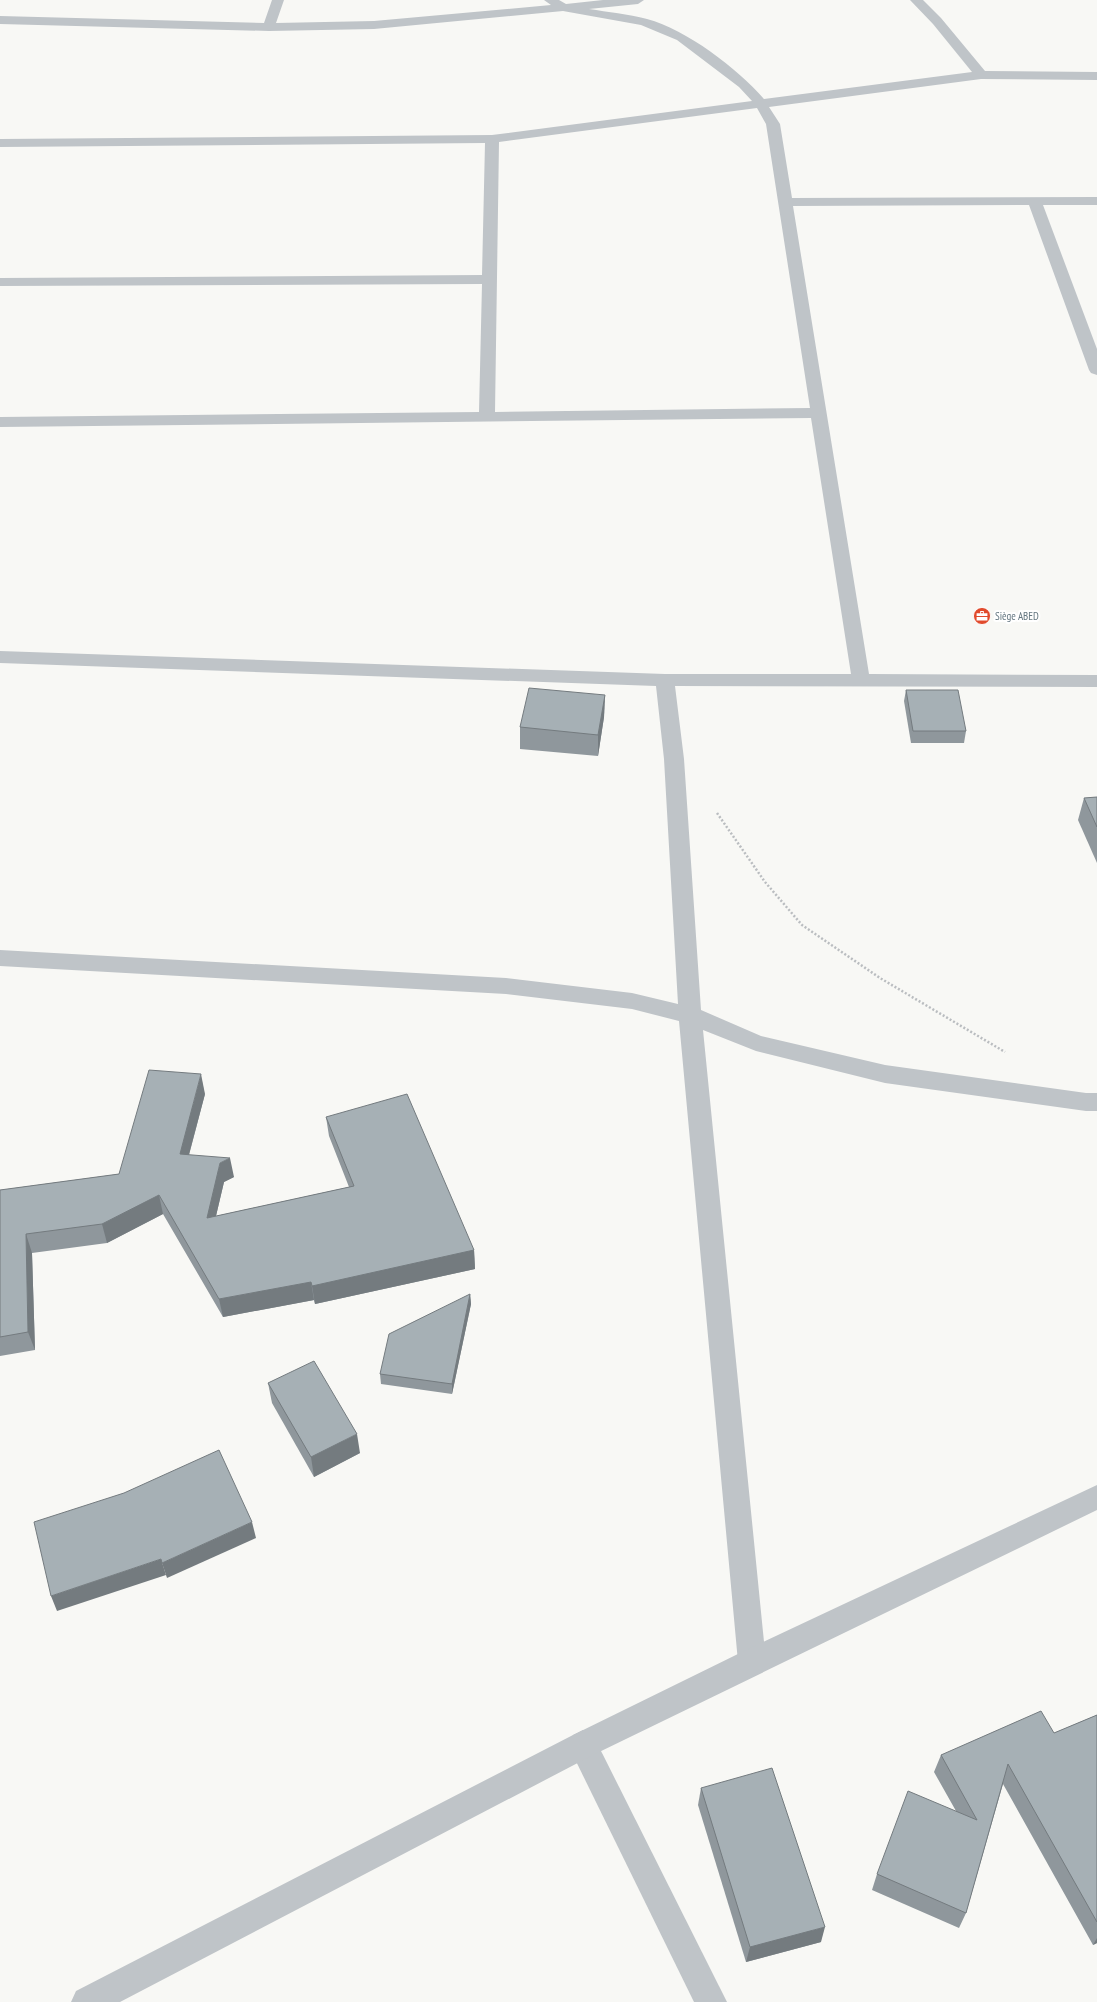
<svg xmlns="http://www.w3.org/2000/svg" width="1097" height="2002" font-family="'PT Sans Narrow',sans-serif">
  <style>
    .lines { fill: none; stroke-linecap: round; stroke-linejoin: round }
    .path { stroke: #babdc0; stroke-width: 2.5; stroke-dasharray: 2 2; stroke-linecap: butt }
    .minor { fill: #bfc4c8; fill-rule: evenodd }
    .tertiary { fill: #bfc4c8; fill-rule: evenodd }
    .wall { fill: #8f979c }
    .shaded-wall { fill: #747b7f }
    .building { fill: #a6b0b5; stroke: #747b7f }
    .labels { text-anchor: middle; dominant-baseline: central; stroke-width: 4; stroke-linejoin: round; paint-order: stroke }
    .poi-label { font-size: 11px; fill: #647680; stroke: #fff; text-anchor: start }
  </style>
  <rect width="100%" height="100%" fill="#f8f8f5"/>
  <g class="lines">
    <path class="path" d="M717 813 765 882 802 925 880 978 1005 1052"/>
    <g class="minor">
      <path d="M272 0H284L276 23 374 21 551 5 544 0H559L566 4 603 0H644L638 4 589 9C608 12 628 14 647 19 687 30 737 68 764 99L972 72 933 24 910 0H923L941 18 985 71 1097 72V80L981 79 769 107 780 124 792 198 1097 197V205H1043L1097 349V375L1091 373 1089 370 1029 205 793 206 869 674 1097 675V687L675 686 684 759 701 1010 761 1036 885 1065 1086 1093H1097V1111H1086L885 1083 756 1051 703 1030 766 1662 762 1672 752 1676 742 1672 738 1662 679 1021 632 1009 506 994 0 966V950L506 978 632 993 678 1004 664 759 656 686 0 663V651L665 674H851L811 418 0 427V417L479 412 482 284 0 286V278L482 275 485 143 0 147V139L492 135 752 101 739 87 677 40 641 25 563 11 374 29 269 31 0 24V16L264 23ZM757 108 766 124 810 408 495 412 499 142Z"/>
      <path d="M583 1730 593 1735 727 2002H694L568 1745 573 1735Z"/>
    </g>
    <path class="tertiary" d="M1097 1485V1510L593 1755 120 2002H71L76 1991 573 1735 742 1652Z"/>
  </g>
  <g class="wall">
    <path d="M906 690 966 731 964 743H911L904 701Z"/>
    <path d="M605 695 604 717 598 756 520 749V727Z"/>
    <path d="M1097 797V863L1078 820 1084 798Z"/>
    <path d="M205 1094 189 1155 234 1177 224 1182 216 1216 349 1187 329 1136 326 1117 474 1250 475 1269 315 1304 314 1300 223 1317 163 1214 107 1243 32 1253 35 1350 0 1356V1190L119 1174Z"/>
    <path d="M470 1294 471 1304 452 1394 381 1384 380 1374Z"/>
    <path d="M268 1383 360 1453 314 1477 272 1403Z"/>
    <path d="M1097 1715V1943L1093 1945 1003 1784 966 1913 959 1928 872 1890 877 1874 956 1811 934 1772 941 1755 1054 1733Z"/>
    <path d="M701 1788 821 1942 746 1962 698 1805Z"/>
  </g>
  <g class="shaded-wall">
    <path d="M605 695 604 717 598 756V735Z"/>
    <path d="M201 1074 205 1094 184 1173 180 1154Z"/>
    <path d="M230 1158 234 1177 224 1182 211 1237 207 1218 220 1163Z"/>
    <path d="M159 1195 163 1214 107 1243 102 1224Z"/>
    <path d="M26 1234 32 1253 35 1350 28 1332Z"/>
    <path d="M474 1250 475 1269 315 1304 312 1286Z"/>
    <path d="M311 1282 314 1300 223 1317 219 1299Z"/>
    <path d="M470 1294 471 1304 452 1394V1384Z"/>
    <path d="M357 1434 360 1453 314 1477 311 1457Z"/>
    <path d="M252 1522 256 1538 167 1578 162 1563Z"/>
    <path d="M161 1559 166 1575 57 1611 51 1596Z"/>
    <path d="M825 1927 821 1942 746 1962 750 1947Z"/>
    <path d="M1097 1938V1943L1093 1945Z"/>
  </g>
  <g class="building">
    <path d="M529 688 605 695 598 735 520 727Z"/>
    <path d="M906 690H958L966 731H913Z"/>
    <path d="M1097 797V827L1084 798Z"/>
    <path d="M149 1070 201 1074 180 1154 230 1158 220 1163 207 1218 354 1186 326 1117 407 1094 474 1250 312 1286 311 1282 219 1299 159 1195 102 1224 26 1234 28 1332 0 1337V1190L119 1174Z"/>
    <path d="M470 1294 452 1384 380 1374 389 1334Z"/>
    <path d="M314 1361 357 1434 311 1457 268 1383Z"/>
    <path d="M219 1450 252 1522 162 1563 161 1559 51 1596 34 1522 124 1493Z"/>
    <path d="M1041 1711 1054 1733 1097 1715V1922L1008 1764 966 1913 877 1874 908 1791 977 1820 941 1755Z"/>
    <path d="M772 1768 825 1927 750 1947 701 1788Z"/>
  </g>
  <defs>
    <g id="office-disc" transform="scale(0.9)"><circle r="9.5" fill="#e14b2d" stroke="#fff"/><path d="M-6-3h4V-5.5h4V-3h4V5H-6ZM-1-4.5V-3h2v-1.5ZM-6 0V1H6V0Z" fill="#fff"/></g>
  </defs>
  <g fill-rule="evenodd">
    <use href="#office-disc" x="982" y="616"/>
  </g>
  <g class="labels">
    <g class="poi-label">
      <text x="995" y="616">Siège ABED</text>
    </g>
  </g>
</svg>
